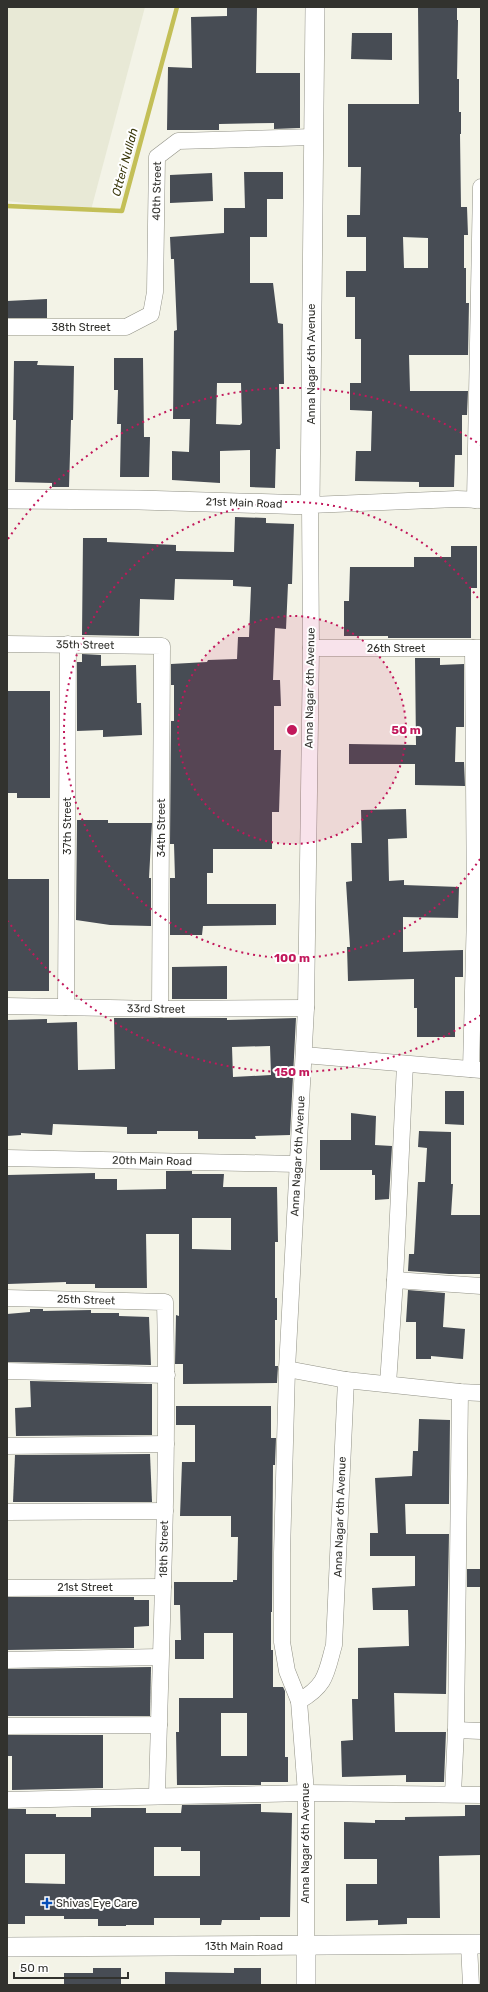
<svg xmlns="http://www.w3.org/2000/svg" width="488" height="1992" font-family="Rubik,sans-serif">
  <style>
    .built { fill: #e8e9d6 }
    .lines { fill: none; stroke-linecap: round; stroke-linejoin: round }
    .stream { stroke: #c3bf57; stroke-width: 4.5 }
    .building { fill: #474c54; fill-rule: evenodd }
    .minor-casing { stroke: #919186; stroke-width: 17 }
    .tertiary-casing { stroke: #919186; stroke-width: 20 }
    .minor { stroke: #fff; stroke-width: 16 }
    .tertiary { stroke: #fff; stroke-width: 19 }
    .ring { fill: none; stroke: #c2185b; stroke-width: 2; stroke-dasharray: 2 4 }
    .poi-dot { fill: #064fb9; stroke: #fff; stroke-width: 1.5 }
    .labels { text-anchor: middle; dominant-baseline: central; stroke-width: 4; stroke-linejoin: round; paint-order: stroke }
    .street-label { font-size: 11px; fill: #32322e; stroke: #fff }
    .poi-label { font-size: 11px; fill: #32322e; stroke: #fff; text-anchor: start }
    .water-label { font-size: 12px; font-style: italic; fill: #3c3a0e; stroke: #fff }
    .centre { fill: #c2185b; stroke: #fff; stroke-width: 2 }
    .ring-label { font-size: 12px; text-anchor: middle; font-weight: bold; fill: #c2185b; stroke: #fff; stroke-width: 4; stroke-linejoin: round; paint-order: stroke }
  </style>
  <rect width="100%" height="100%" fill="#f3f3e7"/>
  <path class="built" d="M7 7H145L91 210 7 201Z"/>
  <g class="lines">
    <path class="stream" d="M7 206 122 211 177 7"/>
  </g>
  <g class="building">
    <path d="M227 7H257L256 73H300V128L274 129V123L219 124V130H167L168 67 192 68 191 17 227 16Z"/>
    <path d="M418 7H457V20H458L457 79H459V112H461V134H460L461 207H467L468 235H464V268H466V303H469L468 355H409L410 391H468L467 415H462V455H455L454 487H419V482L355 481 356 451H371L372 411 350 410V383H361V339H355V297H346V271H366V237H347V215H360L361 167H348V104H419ZM403 237 428 238V268H404Z"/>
    <path d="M352 33H392V60L351 59Z"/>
    <path d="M244 172H283V199H267V237H250V283H273L278 323 283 324 284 384H279L280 449H276L275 488 250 487V450L220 451V483L172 480V451L189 452 190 419H173L174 331 177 330 174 259H171L170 237 224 233V208H245ZM217 383H241L242 423 240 425 216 424Z"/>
    <path d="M212 173 213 201 170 203V175Z"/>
    <path d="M47 299V318H7V301Z"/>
    <path d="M114 358H143L144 437H150L149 477H120L121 424H117L118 390H114Z"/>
    <path d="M14 361H38L37 365 74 366 73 420H71L69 487H52V483L15 482 16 420H13Z"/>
    <path d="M235 517 266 518V523L294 524 292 584H288L286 629 275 628 273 680H280L281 706H274V750H281L279 812H272V849H213V873H207V904H276V925L203 926 202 935H170V878H175L174 844H170L171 721H174V685H171V664L207 662 208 660 237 659 238 637H249L251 587 233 586V580L175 579 174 600 140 599 139 636 82 635 83 538H107V542L176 545V551L234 552Z"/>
    <path d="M451 546H477V588H471V638H388V636H344V601H349L350 567H414V557H451Z"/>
    <path d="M82 654 101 655V666L136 665 137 703H141L142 735 103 737V730L77 731V662H82Z"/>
    <path d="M415 658H440V665L464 664V727H456L455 762H464L465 786 415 785V764H349V744L416 745Z"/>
    <path d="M7 691H50V798H17V793H7Z"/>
    <path d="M406 809 407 838 388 839 389 881 404 880V885L459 887 458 918 403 917V952L463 950V977H455V1037H417V1008H414V979L348 981 347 947H350L346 882 352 881 351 843H362L361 810Z"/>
    <path d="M77 820H108V823H152L149 878H151V926L110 925 76 920Z"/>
    <rect x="7" y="879" width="42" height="112"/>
    <path d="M227 966V999H172V967Z"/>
    <path d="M114 1018H227V1020L296 1018 290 1135 255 1136 256 1139H198V1131H157V1134H127V1127L53 1124 52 1135 21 1133V1135L7 1136V1020L47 1019V1023L77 1022 78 1070 115 1069ZM270 1046 271 1075 233 1077 232 1047Z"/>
    <path d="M445 1091H464V1125L445 1124Z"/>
    <path d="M351 1113 376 1116 375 1145 392 1146 389 1199 375 1200V1175H372V1170H320V1140H351Z"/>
    <path d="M419 1131 451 1132V1184H453L451 1215H481L480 1274H449L408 1271 409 1254H414L418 1182H425L427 1148 418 1147Z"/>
    <path d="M166 1171H192V1174H224L223 1187H277L278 1242H275V1298H277V1320H275V1366H278L277 1383 183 1384V1364H175L176 1315 179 1316V1234H146L147 1288H95V1284H66V1282L8 1284 7 1175 95 1173V1179H117V1190L166 1189ZM192 1218H231V1250L192 1249Z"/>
    <path d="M408 1290 445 1293 443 1327 465 1329 463 1359 431 1356V1359H416V1322H406Z"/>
    <path d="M30 1309H43V1311L91 1310V1313H119V1316L149 1317 151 1365 7 1362V1314L30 1312Z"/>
    <path d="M30 1381 152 1384V1435L16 1436 15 1408 31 1407Z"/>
    <path d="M176 1406H271V1438H276L275 1465H273L272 1612H271V1650H273V1687H283L285 1691V1757H288V1782H261V1785H177L176 1732H179V1698H233V1633H204V1659H175V1640H181L180 1605H174V1582H233V1580H237L238 1537H231V1516H180L182 1462H195V1425H176ZM221 1713H247V1756H221Z"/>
    <path d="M419 1419 450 1420 449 1504H405L406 1534H449L446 1694 394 1693 395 1732H446L444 1782H406V1775L342 1777 341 1741 353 1740 352 1699H358V1648L409 1646 408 1610H373L372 1588 415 1586V1556H370V1533H378L375 1478 412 1476 413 1451H418Z"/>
    <path d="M150 1454 152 1502H13L15 1455Z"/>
    <rect x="467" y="1569" width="14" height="18"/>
    <path d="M7 1597H134V1600H149V1626L134 1627V1648L7 1650Z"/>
    <path d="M151 1667 150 1716H7V1669Z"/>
    <path d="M7 1735H103V1788L12 1790V1756H7Z"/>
    <path d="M261 1804V1812L292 1813 290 1917H260V1920H222L221 1925H200V1918H154V1925H126V1926H98V1919H64V1916H25V1924H7V1809H26V1814H56V1817H91V1808H146V1813H181L182 1805ZM154 1847H181V1851H200V1876H154ZM25 1854H65V1884L25 1883Z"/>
    <path d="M465 1805H481V1855L439 1856 440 1918H407V1924L378 1925V1920L346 1921V1884H377V1859H344V1822L375 1823V1820H405V1817L465 1816Z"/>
    <path d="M93 1968H121V1985H64V1973H93Z"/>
    <path d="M234 1968H261V1985H165V1972L234 1973Z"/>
  </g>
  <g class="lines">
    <g class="minor-casing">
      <g id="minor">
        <path d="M7 327H126L151 314 155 292 157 157 178 141 313 137"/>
        <path d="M475 500 481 187"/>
        <path d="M7 644 162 646 160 1009"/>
        <path d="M311 648H481"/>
        <path d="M7 1006 160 1009 306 1008"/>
        <path d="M66 1007 68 644"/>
        <path d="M304 1055 481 1070"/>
        <path d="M471 1069 475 913 473 648"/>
        <path d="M7 1158 297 1164"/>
        <path d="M395 1280 481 1286"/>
        <path d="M7 1298 165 1302C169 1466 161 1631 157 1795"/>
        <path d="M287 1369 282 1553V1642L287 1671 299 1701"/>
        <path d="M7 1371 167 1375"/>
        <path d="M346 1380 460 1392 481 1393"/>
        <path d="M388 1384 395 1280 405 1064"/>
        <path d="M7 1446 166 1444"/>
        <path d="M7 1512 165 1511"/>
        <path d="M7 1588 163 1587"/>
        <path d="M7 1660 160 1657"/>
        <path d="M7 1726 159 1725"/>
        <path d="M456 1730 481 1731"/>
        <path d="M453 1794 456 1730 460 1392"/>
        <path d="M7 1800 306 1793 481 1795"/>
        <path d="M306 1945V1793L299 1701C327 1685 326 1673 334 1645L346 1380 287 1369 306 1008 311 648 310 505 457 499 481 500"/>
        <path d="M469 1945 471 1985"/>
      </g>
    </g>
    <g class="tertiary-casing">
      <g id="tertiary">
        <path d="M7 499 139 500 310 505 315 7"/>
        <path d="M7 1947 481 1944"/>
        <path d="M306 1985V1945"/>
      </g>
    </g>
    <use href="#minor" class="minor"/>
    <use href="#tertiary" class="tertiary"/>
  </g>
  <circle cx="292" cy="730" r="114" fill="#c2185b" fill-opacity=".12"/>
  <g class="ring">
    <circle cx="292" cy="730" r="114"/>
    <path d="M480 859A228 228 0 1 1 480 601"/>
    <path d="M481 1015A342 342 0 0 1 8 921M8 539A342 342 0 0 1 481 445"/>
  </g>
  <path class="poi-dot" d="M45 1897h4v4h4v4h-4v4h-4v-4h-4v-4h4z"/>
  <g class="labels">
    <g class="street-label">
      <text transform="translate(157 191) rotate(-89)">40th Street</text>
      <text x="81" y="327">38th Street</text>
      <text transform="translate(311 364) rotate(-90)">Anna Nagar 6th Avenue</text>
      <text transform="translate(244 503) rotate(2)">21st Main Road</text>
      <text transform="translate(85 645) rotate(1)">35th Street</text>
      <text x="396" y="648">26th Street</text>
      <text transform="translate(310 688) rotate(-89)">Anna Nagar 6th Avenue</text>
      <text transform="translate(67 826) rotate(-90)">37th Street</text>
      <text transform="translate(161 828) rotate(-90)">34th Street</text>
      <text transform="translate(156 1009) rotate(1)">33rd Street</text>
      <text transform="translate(298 1156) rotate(-87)">Anna Nagar 6th Avenue</text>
      <text transform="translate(152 1161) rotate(1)">20th Main Road</text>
      <text transform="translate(86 1300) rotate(2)">25th Street</text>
      <text transform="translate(340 1517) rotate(-88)">Anna Nagar 6th Avenue</text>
      <text transform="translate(164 1549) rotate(-89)">18th Street</text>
      <text x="85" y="1587">21st Street</text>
      <text transform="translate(305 1843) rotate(-90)">Anna Nagar 6th Avenue</text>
      <text x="244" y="1946">13th Main Road</text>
    </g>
    <g class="poi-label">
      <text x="56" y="1903">Shivas Eye Care</text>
    </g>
    <g class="water-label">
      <text transform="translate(125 162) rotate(-75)">Otteri Nullah</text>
    </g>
  </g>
  <circle cx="292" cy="730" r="6" class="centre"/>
  <g class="ring-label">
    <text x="406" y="734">50 m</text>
    <text x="292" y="962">100 m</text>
    <text x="292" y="1076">150 m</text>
  </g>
  <rect width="488" height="1992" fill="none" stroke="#32322e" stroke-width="16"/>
  <path d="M14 1972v6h114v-6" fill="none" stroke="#32322e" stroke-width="2"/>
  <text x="20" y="1972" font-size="12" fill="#32322e" stroke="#ffffff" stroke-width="3" paint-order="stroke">50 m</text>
</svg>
